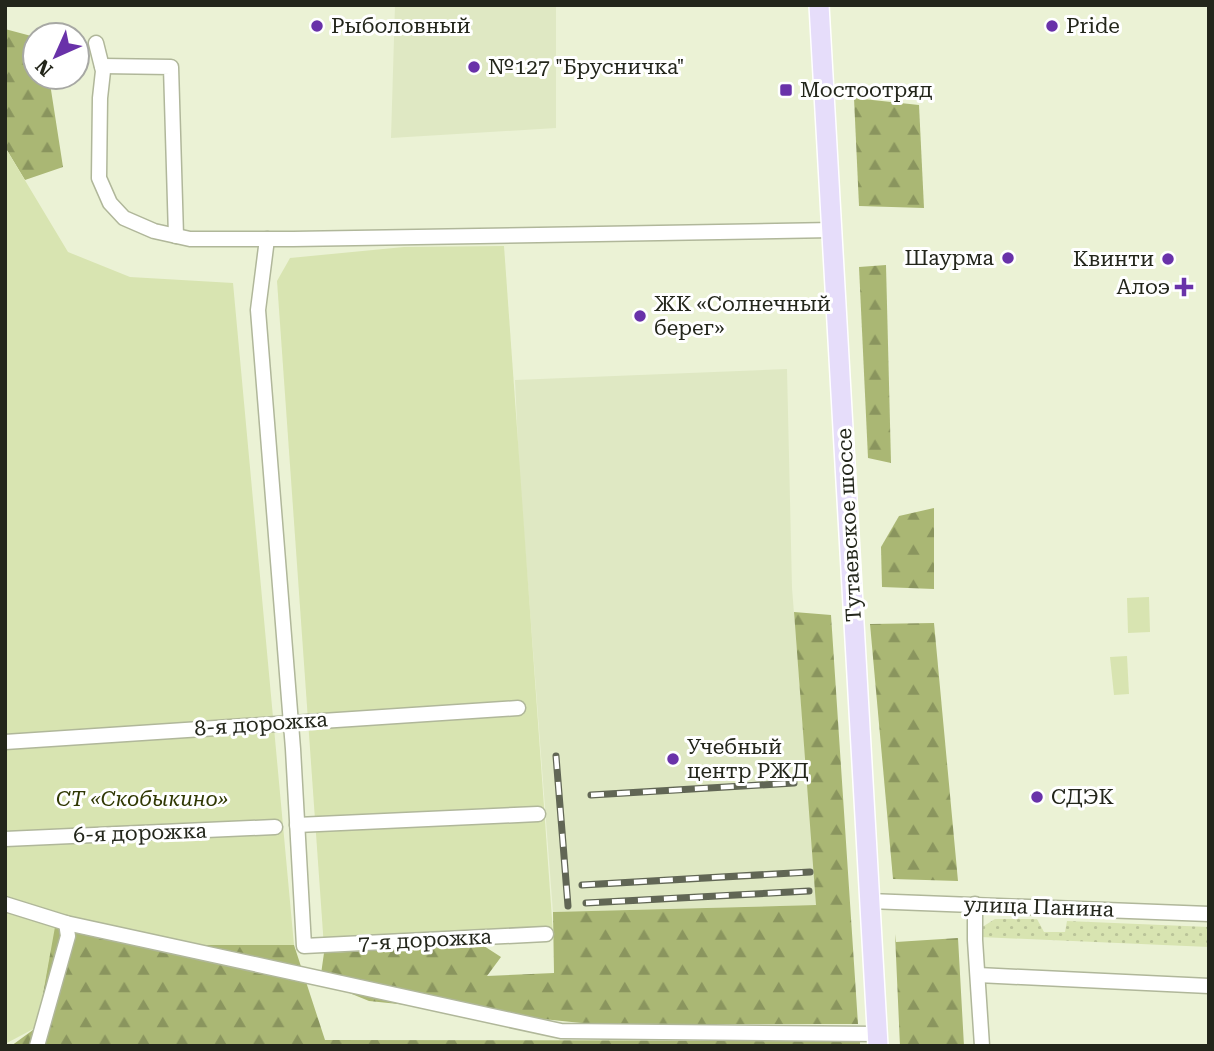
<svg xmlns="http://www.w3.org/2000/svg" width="1214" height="1051" font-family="'Roboto Serif',serif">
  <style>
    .built { fill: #dfe8c3 }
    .grass { fill: url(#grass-dots) }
    .forest { fill: url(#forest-firs) }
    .green { fill: #d8e4b1 }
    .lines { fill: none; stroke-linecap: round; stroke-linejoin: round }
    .minor-casing { stroke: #b0b79a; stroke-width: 17 }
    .major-casing { stroke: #fff; stroke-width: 22 }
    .minor { stroke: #fff; stroke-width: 14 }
    .major { stroke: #e6ddfa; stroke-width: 19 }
    .rail-casing { stroke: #616655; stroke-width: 7 }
    .rail { stroke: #fff; stroke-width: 4.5; stroke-dasharray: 13; stroke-linecap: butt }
    .poi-dot { fill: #6932a9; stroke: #fff; stroke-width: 2.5 }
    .labels { text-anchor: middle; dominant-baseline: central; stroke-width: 6; stroke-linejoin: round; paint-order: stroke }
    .poi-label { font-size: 21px; fill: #23261b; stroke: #fff; text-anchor: start }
    .street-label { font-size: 21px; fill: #23261b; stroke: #fff }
    .park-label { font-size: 21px; font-style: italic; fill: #303803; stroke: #fff }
  </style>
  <defs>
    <pattern id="grass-dots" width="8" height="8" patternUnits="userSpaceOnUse" patternTransform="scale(1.75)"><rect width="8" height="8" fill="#d8e4b1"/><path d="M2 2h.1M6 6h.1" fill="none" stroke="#b9c398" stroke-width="1.8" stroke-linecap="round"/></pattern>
    <pattern id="forest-firs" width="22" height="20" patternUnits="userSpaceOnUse" patternTransform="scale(1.75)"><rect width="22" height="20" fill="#aab774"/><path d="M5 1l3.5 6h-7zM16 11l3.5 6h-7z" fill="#8a955e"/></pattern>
  </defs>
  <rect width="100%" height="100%" fill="#ebf2d5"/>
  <g class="built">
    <path d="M395 5H556V128L391 138Z"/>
    <path d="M787 369 792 588 817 905 553 912 519 467 515 380Z"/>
  </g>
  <path class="grass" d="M995 919H1037L1044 932H1065L1067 921 1209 927V947L980 937 979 929Z"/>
  <g class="forest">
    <path d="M5 29 35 37V77H49L63 167 25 180 5 147Z"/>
    <path d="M854 98 919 105 924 208 859 206Z"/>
    <path d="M886 265 891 463 868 458 859 267Z"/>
    <path d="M934 508V589L882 587 881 547 899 516Z"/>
    <path d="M794 612 831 615 858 1024H591L369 1001 320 981 324 953 484 946 501 957 487 976 554 973 553 912 816 905Z"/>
    <path d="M934 623 958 881 893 879 870 624Z"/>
    <path d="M54 927 169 945H294L325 1040 860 1041V1046H11L37 1027Z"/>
    <path d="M895 934 896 942 958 938 964 1046H900Z"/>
  </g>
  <g class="green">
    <path d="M5 147 68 252 130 277 233 283 294 945H169L55 927 37 1027 5 1044Z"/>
    <path d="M504 246 553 933 324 947 277 281 290 258 404 247Z"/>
    <path d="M1149 597 1150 632 1128 633 1127 598Z"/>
    <path d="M1127 656 1129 694 1114 695 1110 657Z"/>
  </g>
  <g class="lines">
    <g class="minor-casing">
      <g id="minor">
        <path d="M96 43 103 71 100 98 99 178 110 203 124 218 154 231 190 239H293L833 230"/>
        <path d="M102 66 171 67 176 236"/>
        <path d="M267 239 258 310 293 749 304 946 546 934"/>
        <path d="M5 742 518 708"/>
        <path d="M297 825 538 814"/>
        <path d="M5 839 275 827"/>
        <path d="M869 901 1209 914"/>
        <path d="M5 904 66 923 561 1031 877 1034"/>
        <path d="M975 904V940L982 1046"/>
        <path d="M978 975 1209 986"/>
        <path d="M37 1046 68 936 66 923"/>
      </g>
    </g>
    <g class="major-casing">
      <path id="major" d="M819 5 878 1046"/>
    </g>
    <use href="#minor" class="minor"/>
    <use href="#major" class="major"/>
    <g class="rail-casing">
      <g id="rail">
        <path d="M556 756 568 906"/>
        <path d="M591 795 794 783"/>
        <path d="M582 885 810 872"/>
        <path d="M586 903 809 891"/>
      </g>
    </g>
    <use href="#rail" class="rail"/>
  </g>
  <g class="poi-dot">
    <circle cx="317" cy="26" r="7"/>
    <circle cx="1052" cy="26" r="7"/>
    <circle cx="474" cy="67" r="7"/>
    <rect x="779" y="83" width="14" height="14" rx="3.5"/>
    <circle cx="1008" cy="258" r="7"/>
    <circle cx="1168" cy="259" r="7"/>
    <path d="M1180.5 276.5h7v7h7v7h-7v7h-7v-7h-7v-7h7z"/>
    <circle cx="640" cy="316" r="7"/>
    <circle cx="673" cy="759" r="7"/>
    <circle cx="1037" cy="797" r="7"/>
  </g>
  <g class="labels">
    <g class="poi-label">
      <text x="331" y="26">Рыболовный</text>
      <text x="1066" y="26">Pride</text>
      <text x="488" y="67">№127 "Брусничка"</text>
      <text x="800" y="90">Мостоотряд</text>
      <text x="994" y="258" text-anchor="end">Шаурма</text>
      <text x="1154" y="259" text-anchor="end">Квинти</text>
      <text x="1170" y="287" text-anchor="end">Алоэ</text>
      <text x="654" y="304">ЖК «Солнечный<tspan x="654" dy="24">берег»</tspan></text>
      <text x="687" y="747">Учебный<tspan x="687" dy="24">центр РЖД</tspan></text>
      <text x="1051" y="797">СДЭК</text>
    </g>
    <g class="street-label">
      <text transform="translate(849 525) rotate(-93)">Тутаевское шоссе</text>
      <text transform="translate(261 724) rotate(-4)">8-я дорожка</text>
      <text transform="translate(140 833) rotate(-2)">6-я дорожка</text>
      <text transform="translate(1039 907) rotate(2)">улица Панина</text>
      <text transform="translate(425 940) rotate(-3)">7-я дорожка</text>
    </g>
    <g class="park-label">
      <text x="142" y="799">СТ «Скобыкино»</text>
    </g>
  </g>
  <rect width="1214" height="1051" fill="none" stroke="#23261b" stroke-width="14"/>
  <g transform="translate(56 56) rotate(225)"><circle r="33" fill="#ffffff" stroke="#a7a8a4" stroke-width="2"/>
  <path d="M0-5L12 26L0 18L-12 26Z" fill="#6932a9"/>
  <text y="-10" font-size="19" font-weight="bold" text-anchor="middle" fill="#23261b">N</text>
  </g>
</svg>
